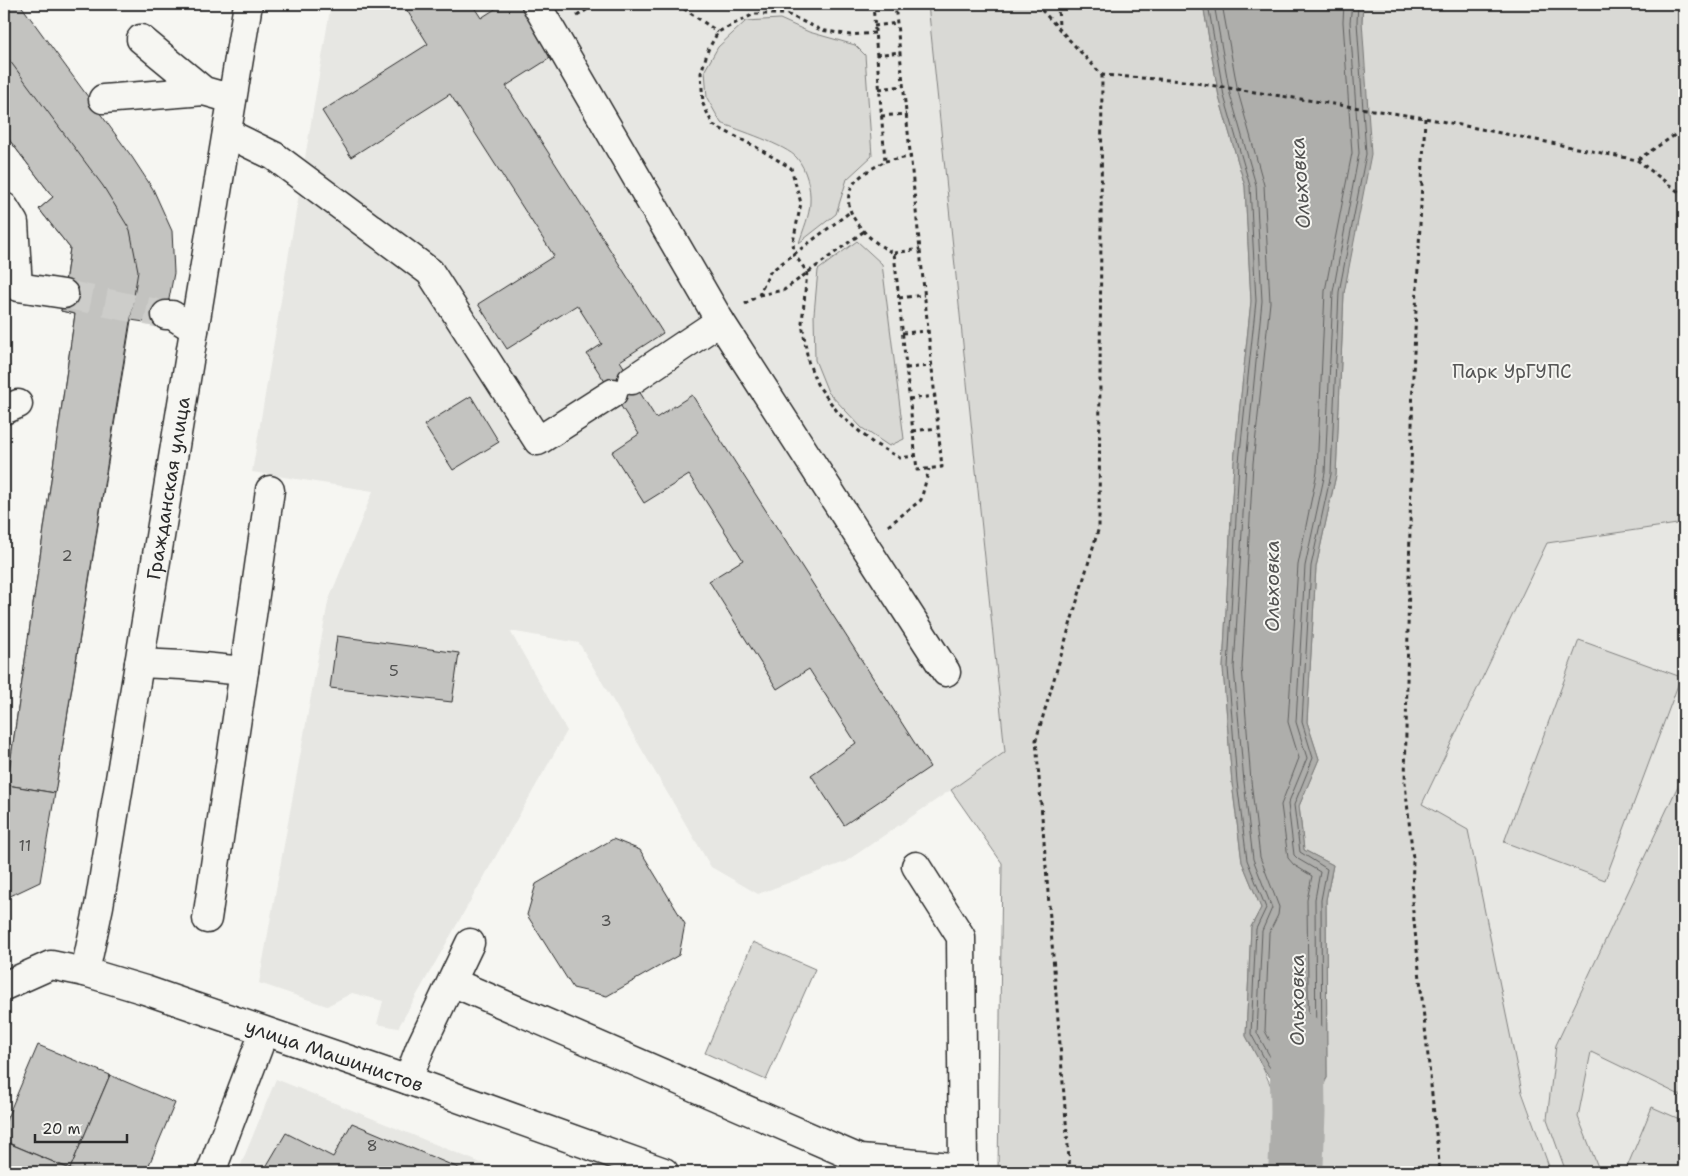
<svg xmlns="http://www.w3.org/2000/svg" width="1688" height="1176" font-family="'Shantell Sans',sans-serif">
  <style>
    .built { fill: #e7e7e3 }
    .green { fill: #d9d9d5; stroke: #828280 }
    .water { fill: #aeaeab; stroke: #7a7a78 }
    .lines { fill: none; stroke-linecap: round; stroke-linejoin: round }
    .shore { stroke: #5f5f5e; stroke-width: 1 }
    .river { stroke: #aeaeab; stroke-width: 55 }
    .building { fill: #c3c3c0; stroke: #2b2b2b }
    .minor-tunnel { stroke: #cdcdca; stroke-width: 28; stroke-dasharray: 28 14; stroke-linecap: butt }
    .minor-casing { stroke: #2b2b2b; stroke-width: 31 }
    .path { stroke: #2b2b2b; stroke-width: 3; stroke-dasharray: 4 4; stroke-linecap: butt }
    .minor { stroke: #f6f6f2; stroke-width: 28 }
    .labels { text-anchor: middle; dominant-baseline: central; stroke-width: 4; stroke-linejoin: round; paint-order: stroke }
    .number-label { font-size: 16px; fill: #515150 }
    .park-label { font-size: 19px; fill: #565656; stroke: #f6f6f2 }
    .street-label { font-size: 19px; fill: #2b2b2b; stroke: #f6f6f2 }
    .water-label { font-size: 20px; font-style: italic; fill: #525251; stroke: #f6f6f2 }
  </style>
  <rect width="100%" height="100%" fill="#f6f6f2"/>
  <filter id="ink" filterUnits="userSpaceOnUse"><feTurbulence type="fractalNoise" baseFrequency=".02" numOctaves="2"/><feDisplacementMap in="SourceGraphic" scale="10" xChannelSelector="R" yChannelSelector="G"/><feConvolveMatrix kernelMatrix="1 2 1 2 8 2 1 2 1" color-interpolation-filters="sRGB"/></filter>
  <g filter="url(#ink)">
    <g class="built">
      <path d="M331 4H928L1005 753 845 862 758 894 711 867 579 643 510 631 567 731 398 1028 377 1024 383 1001 352 993 327 1006 259 983 328 602 373 491 252 472Z"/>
      <path d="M1684 523V1172H1551L1422 804 1547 543Z"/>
      <path d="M276 1079 503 1172H238Z"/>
    </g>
    <g class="green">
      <path d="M928 4H1203L1219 97 1245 186 1251 301 1234 462 1223 668 1232 783 1242 862 1261 908 1251 927 1246 1036 1263 1068 1283 1114 1282 1172H998L1002 863 951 790 1005 752Z"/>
      <path d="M1363 4H1684V523L1547 543 1422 804 1468 830 1522 1092 1551 1172H1308V1117L1327 1078 1326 900 1333 865 1304 850 1299 806 1319 759 1307 722 1316 567 1336 475 1344 293Z"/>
      <path d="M780 19 809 32 855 45 865 55 872 156 847 179 836 214 799 243C803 230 810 215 810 202 811 188 806 169 797 158 786 145 738 130 721 123L707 98 705 70 718 47 746 21Z"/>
      <path d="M857 241 882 264 904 439 889 446 862 428 828 392 815 360 814 314 818 270Z"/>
      <path d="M1579 640 1681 677 1605 880 1504 842Z"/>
      <path d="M1684 773V1097L1591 1052 1578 1117 1598 1167 1603 1172H1566L1547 1119 1556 1045Z"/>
      <path d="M753 942 815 969 766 1080 705 1053Z"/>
      <path d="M1652 1107 1684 1121V1172H1625Z"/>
    </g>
    <path class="water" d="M1203 4H1363L1362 21 1371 154 1344 293 1336 475 1316 567 1307 722 1319 759 1299 806 1304 850 1333 865 1326 900 1327 1078 1298 1113 1263 1068 1246 1036 1251 927 1261 908 1242 862 1232 783 1223 668 1234 462 1251 301 1245 186 1219 97Z"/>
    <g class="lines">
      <g class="shore">
        <path d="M1208 4 1224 96 1250 186 1256 301 1239 462 1228 668 1237 782 1247 860 1266 908 1256 929 1251 1034 1268 1065 1298 1104 1322 1076 1321 900 1327 869 1300 852 1294 805 1313 758 1302 722 1311 566 1331 474 1339 292 1366 154 1357 22 1358 4"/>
        <path d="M1214 4 1230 94 1256 185 1262 301 1246 463 1234 668 1244 782 1253 859 1272 908 1262 931 1257 1033 1273 1062 1298 1094 1316 1073 1315 899 1320 872 1298 859 1294 855 1288 804 1307 758 1296 722 1305 566 1325 473 1333 292 1359 153 1350 22 1352 4"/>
        <path d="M1222 4 1238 92 1264 185 1270 302 1253 463 1242 667 1251 781 1260 857 1279 907 1278 915 1269 933 1265 1031 1279 1058 1299 1082 1309 1071 1307 900 1312 876 1294 865 1288 858 1281 805 1299 758 1288 722 1298 565 1317 472 1325 291 1352 153 1343 22 1344 4"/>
      </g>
      <path class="river" d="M1296 1165 1298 1113 1297 1038"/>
    </g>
    <g class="building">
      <path d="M4 4H20L132 157 153 189 172 231 174 273 164 325 131 320 55 793 7 785 75 314 61 311 70 248 39 209 53 197 4 133Z"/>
      <path d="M403 4H472L481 18 503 4H523L555 55 506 86 663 333 620 361 656 418 692 395 930 767 844 825 811 775 856 743 809 669 777 689 709 581 743 560 689 475 644 503 612 452 639 434 587 354 602 344 577 305 507 349 478 304 554 256 450 94 351 157 322 111 428 44Z"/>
      <path d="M4 53 103 186 130 230 138 271 55 793 7 785 75 314 61 311 70 248 39 209 53 197 4 133Z"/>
      <path d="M471 396 499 442 453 470 424 425Z"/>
      <path d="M337 636 459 653 452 702 330 688Z"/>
      <path d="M7 785 55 793 40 882 4 899V805Z"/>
      <path d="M613 839 640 850 685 924 679 955 607 996 573 988 527 915 536 884Z"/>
      <path d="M38 1045 110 1075 70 1169 4 1141V1125Z"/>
      <path d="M110 1075 175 1103 146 1172H78L70 1169Z"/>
      <path d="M352 1123 468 1172H263L286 1133 333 1157Z"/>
      <path d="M8 1143 70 1169 69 1172H4V1152Z"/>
    </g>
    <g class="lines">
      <path class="minor-tunnel" d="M64 294 166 315"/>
      <g class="minor-casing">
        <g id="minor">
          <path d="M536 4 720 321 946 672"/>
          <path d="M141 39 204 91 232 99"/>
          <path d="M103 99 204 91"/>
          <path d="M227 133 274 156 430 272 538 441 613 393"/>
          <path d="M4 207 14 223 18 287 64 294"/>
          <path d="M166 315H172L194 329"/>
          <path d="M632 380 720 321"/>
          <path d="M4 410 18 404"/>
          <path d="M139 663 182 665 244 671 207 919"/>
          <path d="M244 671 270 490"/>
          <path d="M916 866 961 937 963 1168 964 1172"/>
          <path id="s1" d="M85 972 99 906 248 4"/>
          <path d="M452 982 860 1159 963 1168"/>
          <path id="s2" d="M4 986 51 965 85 972 145 990 408 1080 664 1172"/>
          <path d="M408 1080 420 1048 470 943"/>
          <path d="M211 1172 264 1032"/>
        </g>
      </g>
      <g class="path">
        <path d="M677 4 718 32"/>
        <path d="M873 4 885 161C872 169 855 176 850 191 841 216 874 245 894 253L917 470 942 467 895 4"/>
        <path d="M1036 4 1102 75 1183 81 1425 118 1637 160 1684 129"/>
        <path d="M1058 4 1059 28"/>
        <path d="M577 16 596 4"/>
        <path d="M874 26 897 23"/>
        <path d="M875 33 850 35 821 30 787 14H754L718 32 708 50 701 73 703 104 713 125 756 147 791 168 801 203 793 242 794 254 807 272 802 323 808 361 817 384 839 414 873 443 900 458 915 456"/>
        <path d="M876 55 900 52"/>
        <path d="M879 89 903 86"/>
        <path d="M881 116 906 114"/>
        <path d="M1425 118 1413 374 1405 783 1413 859 1412 902 1440 1172"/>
        <path d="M1637 160 1684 196"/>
        <path d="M885 161 910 157"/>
        <path d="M894 253 920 249"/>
        <path d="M759 295 784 290 863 232"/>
        <path d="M899 298 924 295"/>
        <path d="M745 304 759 295 770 272 850 212"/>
        <path d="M902 333 928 331"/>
        <path d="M906 368 932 366"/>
        <path d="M909 399 935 396"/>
        <path d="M913 431 938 428"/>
        <path d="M888 526 921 500 929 469"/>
        <path d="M1070 1172 1036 740 1099 527 1102 75"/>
      </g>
      <use href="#minor" class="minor"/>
    </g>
  </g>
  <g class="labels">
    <g class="number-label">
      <text x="67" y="555">2</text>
      <text x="394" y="670">5</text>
      <text x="25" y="845">11</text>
      <text x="606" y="920">3</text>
      <text x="372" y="1145">8</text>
    </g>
    <g class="park-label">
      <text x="1512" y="371">Парк УрГУПС</text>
    </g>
    <g class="street-label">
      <text stroke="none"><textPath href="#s1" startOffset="491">Гражданская улица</textPath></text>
      <text stroke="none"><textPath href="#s2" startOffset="349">улица Машинистов</textPath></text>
    </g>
    <g class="water-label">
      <text transform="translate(1300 183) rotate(-94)">Ольховка</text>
      <text transform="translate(1272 586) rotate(-90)">Ольховка</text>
      <text transform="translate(1297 1000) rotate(-90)">Ольховка</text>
    </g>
  </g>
  <rect width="1688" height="1176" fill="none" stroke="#f6f6f2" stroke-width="20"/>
  <rect x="10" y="10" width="1668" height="1156" fill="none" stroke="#2b2b2b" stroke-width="2" filter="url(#ink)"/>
  <path d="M35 1134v8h92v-8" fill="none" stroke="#2b2b2b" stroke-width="2.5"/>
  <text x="42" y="1134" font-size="15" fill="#2b2b2b" stroke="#f6f6f2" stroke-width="4" paint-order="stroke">20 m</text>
</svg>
